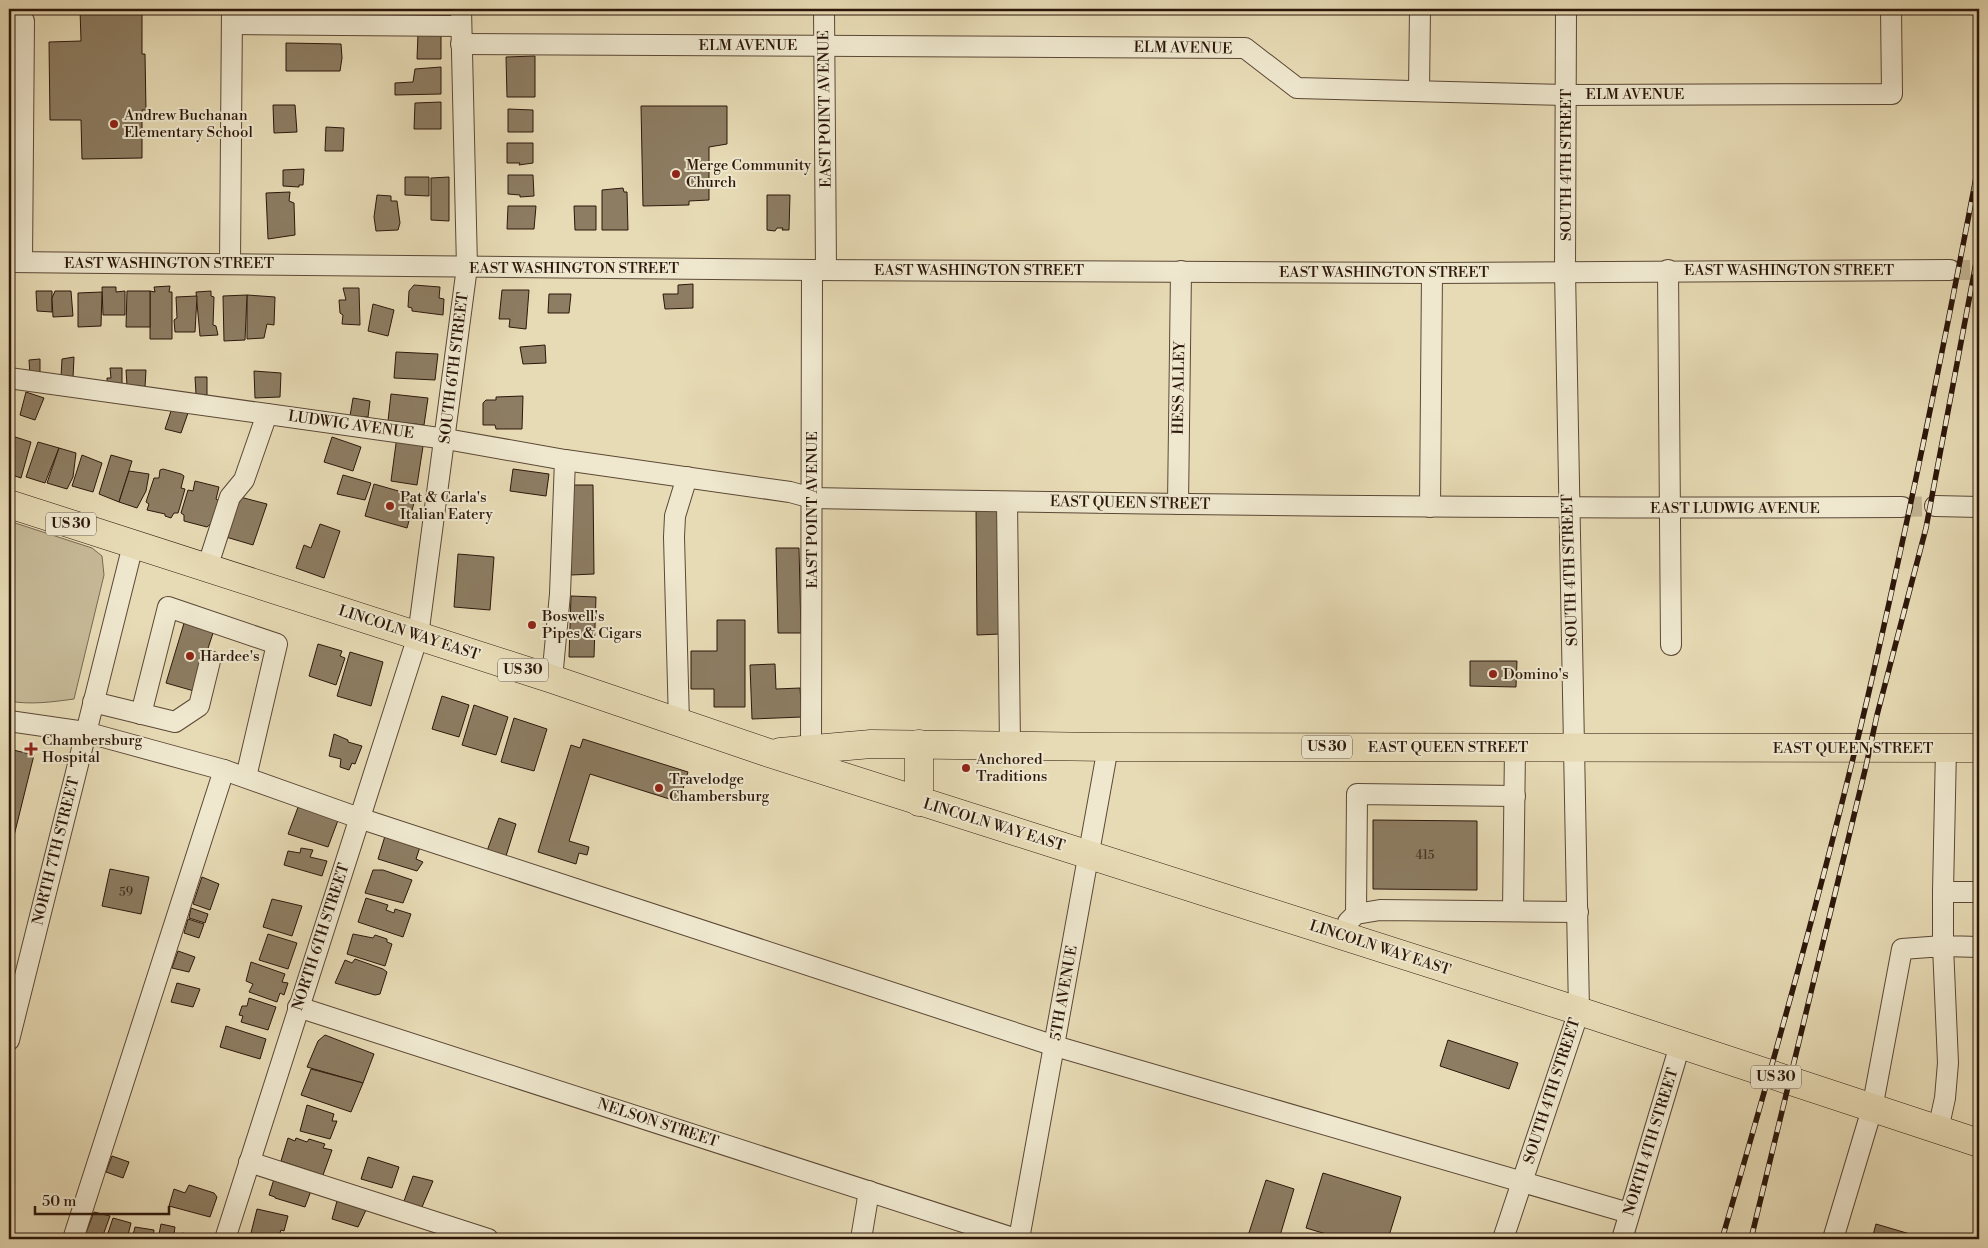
<svg xmlns="http://www.w3.org/2000/svg" width="1988" height="1248" font-family="'Libre Bodoni',serif">
  <style>
    .green { fill: #c7ba98; stroke: #7a6852 }
    .building { fill: #8d7d63; stroke: #2c170b }
    .lines { fill: none; stroke-linecap: round; stroke-linejoin: round }
    .minor-tunnel { stroke: #c2b493; stroke-width: 20; stroke-dasharray: 20 10; stroke-linecap: butt }
    .minor-casing { stroke: #5b4836; stroke-width: 22 }
    .highway-casing { stroke: #2c170b; stroke-width: 29 }
    .minor { stroke: #efe8cf; stroke-width: 20 }
    .highway { stroke: #e7dbb5; stroke-width: 28 }
    .rail-casing { stroke: #2c170b; stroke-width: 5.5 }
    .rail { stroke: #efe8cf; stroke-width: 4; stroke-dasharray: 11; stroke-linecap: butt }
    .poi-dot { fill: #8f2418; stroke: #efe8cf; stroke-width: 2 }
    .labels { text-anchor: middle; dominant-baseline: central; stroke-width: 4; stroke-linejoin: round; paint-order: stroke }
    .number-label { font-size: 12px; fill: #443021 }
    .shield { fill: #efe8cf; stroke: #665646; stroke-width: 1 }
    .shield-label { font-size: 14px; font-weight: bold; fill: #2c170b }
    .street-label { font-size: 15px; fill: #2c170b; stroke: #efe8cf }
    .poi-label { font-size: 15px; fill: #2c170b; stroke: #efe8cf; text-anchor: start }
  </style>
  <rect width="100%" height="100%" fill="#e7dbb5"/>
  <filter id="stains"><feTurbulence type="fractalNoise" baseFrequency=".004" numOctaves="4"/><feColorMatrix values="0 0 0 0 .2 0 0 0 0 .09 0 0 0 0 .02 0 0 0 .5 -.17"/></filter>
  <radialGradient id="worn" r=".72"><stop offset=".6" stop-color="#630" stop-opacity="0"/><stop offset="1" stop-color="#630" stop-opacity=".3"/></radialGradient>
  <path class="green" d="M9 521 92 548 102 556 104 575 74 699C52 702 30 705 9 701Z"/>
  <g class="building">
    <path d="M80 9H142V54H145L146 110H142V158L82 159 81 120H50L49 42 81 41Z"/>
    <path d="M267 9H303L301 16H267Z"/>
    <path d="M418 33 441 34V59H417Z"/>
    <path d="M286 43 341 44 342 58 340 71H286Z"/>
    <path d="M535 56V97H507L506 57Z"/>
    <path d="M441 67V94L395 95V83L413 82 415 69Z"/>
    <path d="M9 99H13L12 196H9Z"/>
    <path d="M441 102V129H414L415 103Z"/>
    <path d="M273 105H295L297 132 274 133Z"/>
    <path d="M641 106H727V144L709 147V200L689 201V205L643 206Z"/>
    <path d="M508 109 533 110V132H508Z"/>
    <path d="M326 127 344 128 343 151H325Z"/>
    <path d="M507 143H533V163L519 165 520 163H507Z"/>
    <path d="M304 169 303 185H299V187L283 186V170Z"/>
    <path d="M508 175H533L534 196 520 197V195L508 194Z"/>
    <path d="M405 177H429V196L405 195Z"/>
    <path d="M449 177V221L431 220V178Z"/>
    <path d="M623 188 624 192H627L628 230H602V190Z"/>
    <path d="M290 192 289 201 294 203 295 235 268 239 266 193Z"/>
    <path d="M377 195 391 196V201H397L400 223 398 230 376 231 374 217Z"/>
    <path d="M767 195H790L789 230H782L783 228H777L775 231 767 230Z"/>
    <path d="M508 206H536L534 229H507Z"/>
    <path d="M574 206H596V230H575Z"/>
    <path d="M693 284V308L665 309 663 294H678V285Z"/>
    <path d="M414 285 440 287 439 298 444 299 443 315 412 311V308L408 307 409 291Z"/>
    <path d="M170 286 169 292H172V339H150V291L155 292 154 287Z"/>
    <path d="M102 287H116V292L125 291V315H103Z"/>
    <path d="M343 288H359L360 325 342 324 343 315 340 313 339 300H346Z"/>
    <path d="M502 290H529L526 329 509 327 510 319H499Z"/>
    <path d="M36 291H52V312L37 311Z"/>
    <path d="M55 291H71L73 316 53 317 52 298Z"/>
    <path d="M127 291H150V327H126Z"/>
    <path d="M211 291V296L214 297 213 325 216 326 218 335 200 336 196 292Z"/>
    <path d="M102 292 101 326 78 327V293Z"/>
    <path d="M549 294H571L569 313H548Z"/>
    <path d="M247 295 275 297 274 325 267 324 264 338 247 339Z"/>
    <path d="M247 295 245 340 224 341 223 296Z"/>
    <path d="M197 296 195 332H175L174 320 177 318 176 297Z"/>
    <path d="M373 304 394 310 388 336 368 331Z"/>
    <path d="M545 345 546 363 523 364 520 347Z"/>
    <path d="M396 352 438 354 435 380 394 378Z"/>
    <path d="M74 357 73 378 61 377 62 359Z"/>
    <path d="M40 359V375H30L29 360Z"/>
    <path d="M110 368H122V385H107V378H111Z"/>
    <path d="M126 370H146L145 387 127 386Z"/>
    <path d="M254 371 281 373 280 397 255 398Z"/>
    <path d="M195 377H207V395L196 394Z"/>
    <path d="M26 392 44 398 35 420 20 415Z"/>
    <path d="M391 394 428 398 424 425 388 421Z"/>
    <path d="M523 396 522 429H496L495 425H483V403L486 400H496V397Z"/>
    <path d="M353 398 370 401 368 417 350 416Z"/>
    <path d="M172 408 188 413 181 433 165 429Z"/>
    <path d="M12 436 31 442 21 478 9 474V445Z"/>
    <path d="M397 436 424 440 417 485 391 481Z"/>
    <path d="M332 437 361 447 353 471 324 462Z"/>
    <path d="M38 442 59 448 45 483 26 477Z"/>
    <path d="M59 448 76 453 73 477 67 489 47 483Z"/>
    <path d="M82 455 102 463 93 492 72 486Z"/>
    <path d="M111 455 132 461 119 502 99 494Z"/>
    <path d="M163 469 181 474 184 476 181 488 185 489 179 510 178 513H174L171 518 165 516V514L147 510 149 504 146 502 154 478H159L160 470Z"/>
    <path d="M513 469 549 474 546 496 510 491Z"/>
    <path d="M129 471 149 474 146 491 137 508 119 502Z"/>
    <path d="M343 475 371 483 365 500 337 494Z"/>
    <path d="M195 481 219 487 216 499 220 501 213 522 207 527 184 521V515L181 513 188 490 193 491Z"/>
    <path d="M374 484 416 496 407 528 365 516Z"/>
    <path d="M571 485H593L594 574 571 575Z"/>
    <path d="M240 497 267 504 253 545 226 537Z"/>
    <path d="M976 508H998L1000 634 977 635Z"/>
    <path d="M320 524 340 531 324 578 296 568 304 545 311 548Z"/>
    <path d="M776 548H799L801 633H778Z"/>
    <path d="M458 554 494 557 490 610 454 607Z"/>
    <path d="M571 596 596 597 594 657H569Z"/>
    <path d="M185 620 214 630 194 691 166 683Z"/>
    <path d="M717 620H745V707H714V689H691V651H717Z"/>
    <path d="M318 644 342 651 340 656 345 658 336 685 309 676Z"/>
    <path d="M350 652 383 662 371 706 337 696Z"/>
    <path d="M1470 661H1517L1516 687 1470 686Z"/>
    <path d="M775 664 776 689 800 688 802 717 752 719 750 665Z"/>
    <path d="M442 696 469 705 459 737 432 729Z"/>
    <path d="M474 705 508 717 496 755 462 745Z"/>
    <path d="M514 718 547 729 534 771 501 762Z"/>
    <path d="M334 734 348 740V742L362 746 355 764 352 763 349 770 340 767 341 759 329 756Z"/>
    <path d="M583 739 688 772 679 802 590 774 569 841 589 847 587 855 579 853 576 864 538 852 571 745 580 748Z"/>
    <path d="M9 749 34 755 9 856Z"/>
    <path d="M300 802 340 815 328 847 288 834Z"/>
    <path d="M499 818 516 824 506 856 487 851Z"/>
    <path d="M1373 820 1477 821V890L1373 889Z"/>
    <path d="M385 836 421 844 416 859 423 862 417 871 378 859Z"/>
    <path d="M301 848 313 850 310 857 327 861 322 876 284 865 288 851 300 853Z"/>
    <path d="M110 869 149 877 141 914 102 906Z"/>
    <path d="M373 870H383L412 880 403 903 365 893Z"/>
    <path d="M202 877 219 884 210 910 193 904Z"/>
    <path d="M366 898 388 905 386 910 394 913 395 909 411 914 403 937 358 922Z"/>
    <path d="M272 899 302 906 292 936 263 927Z"/>
    <path d="M191 908 208 914 205 923 189 918Z"/>
    <path d="M188 919 204 924 199 938 184 933Z"/>
    <path d="M268 934 297 943 288 969 259 960Z"/>
    <path d="M353 934 373 938 375 935 387 939V942L392 944 385 966 347 954Z"/>
    <path d="M178 951 195 957 189 972 172 968Z"/>
    <path d="M355 959 383 969 387 972 380 994 375 995 335 983 345 960 352 963Z"/>
    <path d="M251 962 285 974 282 982 288 983 284 995 280 993 277 1002 249 992 253 984 246 981Z"/>
    <path d="M177 983 200 989 193 1007 171 1002Z"/>
    <path d="M249 998 276 1007 268 1030 241 1022 243 1016 239 1015 242 1006H247Z"/>
    <path d="M226 1026 266 1039 260 1059 220 1047Z"/>
    <path d="M1979 1030V1061H1977Z"/>
    <path d="M325 1035 374 1054 363 1083 307 1067 318 1041Z"/>
    <path d="M1448 1040 1518 1063 1509 1089 1440 1066Z"/>
    <path d="M311 1069 363 1083 351 1112 301 1095Z"/>
    <path d="M307 1105 334 1114 332 1121H337L330 1139 300 1131Z"/>
    <path d="M288 1138 295 1141 296 1138 307 1142 309 1139 325 1144 323 1148 332 1150 323 1175 281 1161Z"/>
    <path d="M112 1156 129 1162 123 1178 106 1172Z"/>
    <path d="M368 1157 399 1167 392 1188 361 1179Z"/>
    <path d="M1323 1173 1401 1197 1388 1239H1343L1306 1228Z"/>
    <path d="M275 1176 312 1188 305 1207 275 1198V1197L269 1195Z"/>
    <path d="M413 1176 433 1181 422 1207 404 1201Z"/>
    <path d="M1266 1180 1294 1189 1279 1239H1247Z"/>
    <path d="M189 1185 214 1193 217 1197 210 1217 169 1206 174 1189 185 1193Z"/>
    <path d="M337 1201 366 1210 358 1227 332 1219Z"/>
    <path d="M257 1209 288 1216 284 1231 281 1230 278 1239 250 1237Z"/>
    <path d="M94 1212 110 1216 102 1238 86 1233Z"/>
    <path d="M113 1218 131 1223 127 1239H106Z"/>
    <path d="M161 1224 175 1227 174 1234 178 1236 177 1239H158Z"/>
    <path d="M1876 1224 1927 1239H1872Z"/>
    <path d="M135 1227 154 1230 153 1239H132Z"/>
    <path d="M182 1233 202 1238V1239H180Z"/>
  </g>
  <g class="lines">
    <g class="minor-tunnel">
      <path d="M1950 270H1979"/>
      <path d="M1902 507 1935 506"/>
    </g>
    <g class="minor-casing">
      <g id="minor">
        <path d="M824 9 826 270"/>
        <path d="M9 21H24L22 262"/>
        <path d="M232 24 461 26"/>
        <path d="M461 44 1245 48 1297 88 1566 95 1892 94 1891 9"/>
        <path d="M1419 91 1420 9"/>
        <path d="M9 262 812 270 1432 273 1950 270"/>
        <path d="M230 263 232 9"/>
        <path d="M1668 270 1671 645"/>
        <path d="M9 378 446 439 565 460 790 492 812 498C1175 505 1539 509 1902 507"/>
        <path d="M1007 502 1010 745"/>
        <path d="M1178 504 1181 271"/>
        <path d="M1935 506 1979 507"/>
        <path d="M1430 507 1432 273"/>
        <path d="M207 568 230 497 244 480 267 414"/>
        <path d="M552 679 560 594 565 460"/>
        <path d="M93 702 175 722 199 706 210 661"/>
        <path d="M141 714 168 607 277 644 246 777"/>
        <path d="M9 721 85 732 224 770 359 818 1055 1046 1629 1213"/>
        <path d="M679 723 674 537 675 516 687 477"/>
        <path d="M811 750 812 270"/>
        <path d="M1943 892 1946 748"/>
        <path d="M1979 892H1943V946L1979 947"/>
        <path d="M1513 911 1515 747"/>
        <path d="M1356 914 1357 794 1515 796"/>
        <path d="M1348 922 1356 914 1380 910 1578 912"/>
        <path d="M298 1007 1016 1239"/>
        <path d="M9 1040 133 545"/>
        <path d="M249 1162 488 1239"/>
        <path d="M73 1239 224 770"/>
        <path d="M225 1239 418 636 467 267 461 9"/>
        <path d="M861 1239 869 1191"/>
        <path d="M1019 1239 1108 747"/>
        <path d="M1503 1239 1579 1011 1565 271 1566 9"/>
        <path d="M1622 1239 1680 1045"/>
        <path d="M1833 1239 1872 1109 1902 949 1943 946 1948 1063 1945 1098 1938 1130"/>
      </g>
    </g>
    <g class="highway-casing">
      <g id="highway">
        <path d="M9 504 552 679 766 752 1579 1011 1979 1143"/>
        <path d="M919 744V802"/>
        <path d="M780 752 871 744 1108 747 1979 748"/>
      </g>
    </g>
    <use href="#minor" class="minor"/>
    <use href="#highway" class="highway"/>
    <g class="rail-casing">
      <g id="rail">
        <path d="M1722 1239C1774 1060 1825 879 1868 696 1909 519 1945 341 1979 162"/>
        <path d="M1751 1239 1866 766 1877 715 1926 528 1979 247"/>
      </g>
    </g>
    <use href="#rail" class="rail"/>
  </g>
  <g class="poi-dot">
    <circle cx="114" cy="124" r="5"/>
    <circle cx="676" cy="174" r="5"/>
    <circle cx="390" cy="506" r="5"/>
    <circle cx="532" cy="625" r="5"/>
    <circle cx="190" cy="656" r="5"/>
    <circle cx="1493" cy="674" r="5"/>
    <path d="M28.5 741.5h5v5h5v5h-5v5h-5v-5h-5v-5h5z"/>
    <circle cx="966" cy="768" r="5"/>
    <circle cx="659" cy="788" r="5"/>
  </g>
  <g class="labels">
    <g class="number-label">
      <text x="1425" y="855">415</text>
      <text x="126" y="892">59</text>
    </g>
    <g class="shield">
      <rect x="46" y="512.5" width="50" height="23" rx="4"/>
      <rect x="498" y="658.5" width="50" height="23" rx="4"/>
      <rect x="1302" y="735.5" width="50" height="23" rx="4"/>
      <rect x="1751" y="1065.5" width="50" height="23" rx="4"/>
    </g>
    <g class="shield-label">
      <text x="71" y="524">US 30</text>
      <text x="523" y="670">US 30</text>
      <text x="1327" y="747">US 30</text>
      <text x="1776" y="1077">US 30</text>
    </g>
    <g class="street-label">
      <text x="748" y="45">ELM AVENUE</text>
      <text transform="translate(1183 48) rotate(1)">ELM AVENUE</text>
      <text x="1635" y="94">ELM AVENUE</text>
      <text transform="translate(825 109) rotate(-91)">EAST POINT AVENUE</text>
      <text transform="translate(1566 165) rotate(-90)">SOUTH 4TH STREET</text>
      <text x="169" y="263">EAST WASHINGTON STREET</text>
      <text x="574" y="268">EAST WASHINGTON STREET</text>
      <text x="979" y="270">EAST WASHINGTON STREET</text>
      <text x="1789" y="270">EAST WASHINGTON STREET</text>
      <text x="1384" y="272">EAST WASHINGTON STREET</text>
      <text transform="translate(454 368) rotate(-83)">SOUTH 6TH STREET</text>
      <text transform="translate(1179 388) rotate(-89)">HESS ALLEY</text>
      <text transform="translate(351 425) rotate(8)">LUDWIG AVENUE</text>
      <text transform="translate(1130 503) rotate(1)">EAST QUEEN STREET</text>
      <text x="1735" y="508">EAST LUDWIG AVENUE</text>
      <text transform="translate(812 510) rotate(-90)">EAST POINT AVENUE</text>
      <text transform="translate(1570 570) rotate(-92)">SOUTH 4TH STREET</text>
      <text transform="translate(409 633) rotate(18)">LINCOLN WAY EAST</text>
      <text x="1448" y="747">EAST QUEEN STREET</text>
      <text x="1853" y="748">EAST QUEEN STREET</text>
      <text transform="translate(994 825) rotate(17)">LINCOLN WAY EAST</text>
      <text transform="translate(56 851) rotate(-76)">NORTH 7TH STREET</text>
      <text transform="translate(321 937) rotate(-72)">NORTH 6TH STREET</text>
      <text transform="translate(1380 948) rotate(18)">LINCOLN WAY EAST</text>
      <text transform="translate(1064 993) rotate(-80)">5TH AVENUE</text>
      <text transform="translate(1552 1091) rotate(-72)">SOUTH 4TH STREET</text>
      <text transform="translate(658 1123) rotate(18)">NELSON STREET</text>
      <text transform="translate(1651 1142) rotate(-73)">NORTH 4TH STREET</text>
    </g>
    <g class="poi-label">
      <text x="124" y="115">Andrew Buchanan<tspan x="124" dy="17">Elementary School</tspan></text>
      <text x="686" y="165">Merge Community<tspan x="686" dy="17">Church</tspan></text>
      <text x="400" y="497">Pat &amp; Carla's<tspan x="400" dy="17">Italian Eatery</tspan></text>
      <text x="542" y="616">Boswell's<tspan x="542" dy="17">Pipes &amp; Cigars</tspan></text>
      <text x="200" y="656">Hardee's</text>
      <text x="1503" y="674">Domino's</text>
      <text x="42" y="740">Chambersburg<tspan x="42" dy="17">Hospital</tspan></text>
      <text x="976" y="759">Anchored<tspan x="976" dy="17">Traditions</tspan></text>
      <text x="669" y="779">Travelodge<tspan x="669" dy="17">Chambersburg</tspan></text>
    </g>
  </g>
  <rect width="1988" height="1248" fill="none" stroke="#e7dbb5" stroke-width="30"/>
  <rect x="10" y="10" width="1968" height="1228" fill="none" stroke="#2c170b" stroke-width="2.5"/>
  <rect x="15" y="15" width="1958" height="1218" fill="none" stroke="#2c170b"/>
  <path d="M35 1206v8h134v-8" fill="none" stroke="#2c170b" stroke-width="2.5"/>
  <text x="42" y="1206" font-size="15" fill="#2c170b" stroke="#efe8cf" stroke-width="4" paint-order="stroke">50 m</text>
  <rect width="100%" height="100%" filter="url(#stains)"/>
  <rect width="100%" height="100%" fill="url(#worn)"/>
</svg>
